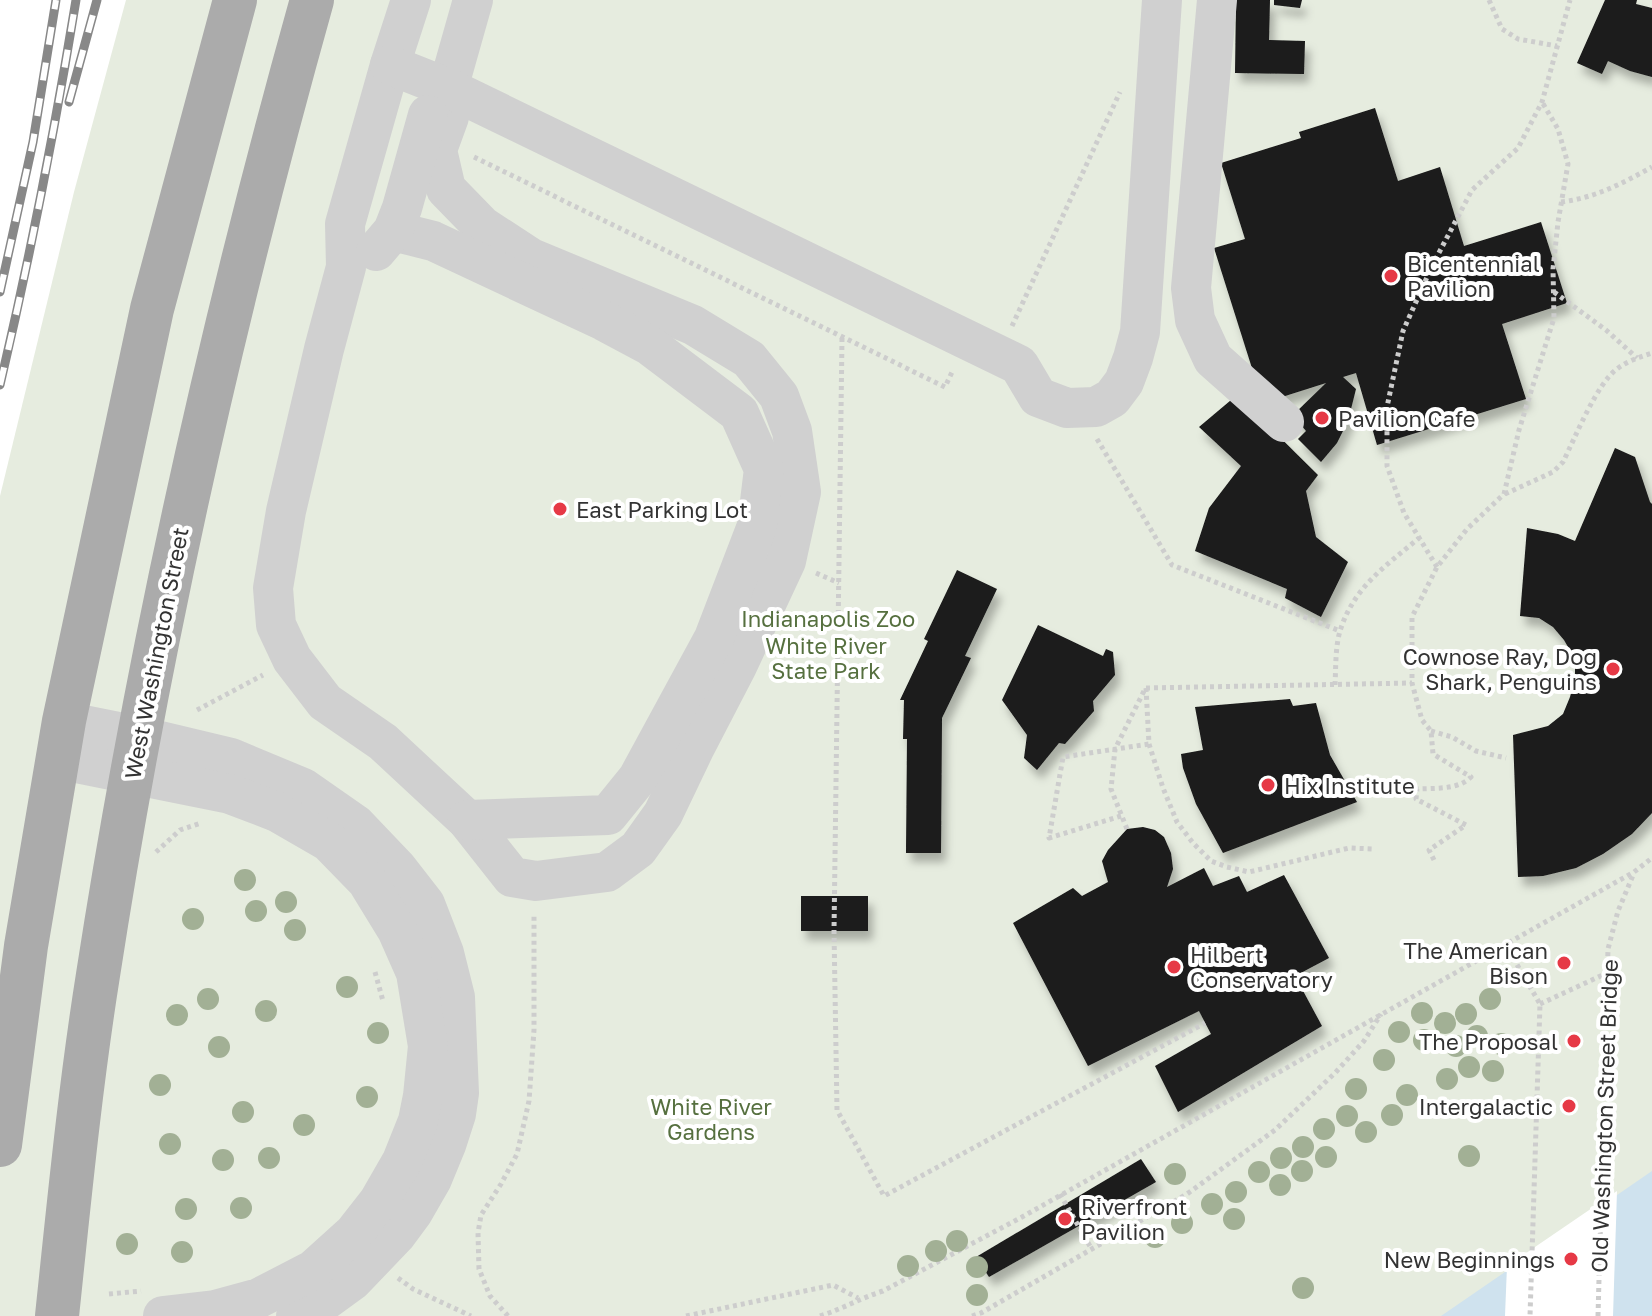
<svg xmlns="http://www.w3.org/2000/svg" width="1652" height="1316" font-family="'Golos Text',sans-serif">
  <style>
    .green { fill: #e6ecdf }
    .water { fill: #cfe2ee }
    .pier { fill: #fff }
    .building { fill: #1a1a1a; filter: url(#shadow) }
    .lines { fill: none; stroke-linecap: round; stroke-linejoin: round }
    .path { stroke: #cdcdcd; stroke-width: 5; stroke-dasharray: 4 4; stroke-linecap: butt }
    .minor { stroke: #d0d0d0; stroke-width: 40 }
    .major { stroke: #ababab; stroke-width: 44 }
    .rail-casing { stroke: #888; stroke-width: 9 }
    .rail { stroke: #fff; stroke-width: 6; stroke-dasharray: 18; stroke-linecap: butt }
    .tree { fill: #a2b095 }
    .poi-dot { fill: #e63946; stroke: #fff; stroke-width: 3 }
    .labels { text-anchor: middle; dominant-baseline: central; stroke-width: 8; stroke-linejoin: round; paint-order: stroke }
    .poi-label { font-size: 22px; fill: #333; stroke: #fff; text-anchor: start }
    .park-label { font-size: 22px; fill: #56703f; stroke: #fff }
    .street-label { font-size: 22px; fill: #333; stroke: #fff }
  </style>
  <defs>
    <filter id="shadow"><feDropShadow dx="5" dy="9" stdDeviation="4" flood-color="#0004"/></filter>
  </defs>
  <rect width="100%" height="100%" fill="#fff"/>
  <path class="green" d="M126 0H1652V1316H0V496L74 192Z"/>
  <path class="water" d="M1652 1171V1316H1441Z"/>
  <path class="pier" d="M1617 1191 1613 1316H1505L1507 1266Z"/>
  <g class="building">
    <path d="M1236 0H1270L1269 40 1305 41 1304 74 1235 73Z"/>
    <path d="M1274 0H1302L1300 8 1274 5Z"/>
    <path d="M1605 0H1637L1636 4 1652 8V77L1630 71 1608 61 1602 74 1577 63Z"/>
    <path d="M1375 108 1398 181 1440 167 1464 246 1541 222 1567 303 1502 324 1526 399 1377 445 1356 373 1343 377 1356 389 1348 421 1337 443 1321 462 1298 439 1306 431 1293 415 1326 383 1263 403 1214 248 1245 239 1221 163 1301 138 1299 132Z"/>
    <path d="M1237 395 1318 475 1306 491 1316 537 1348 562 1321 617 1285 598 1287 589 1195 551 1209 508 1241 466 1199 427Z"/>
    <path d="M1615 448 1635 457 1650 502 1652 504V813L1632 834 1603 854 1576 868 1543 876 1518 877 1513 735 1548 726 1563 714 1570 697 1575 678V659L1564 640 1553 627 1539 618 1520 616 1527 528 1558 534 1575 541Z"/>
    <path d="M957 570 997 589 965 656 971 658 942 718 941 853H906L907 739H903L904 700H900L928 641 924 639Z"/>
    <path d="M1038 625 1103 656 1106 649 1113 652 1115 675 1093 701 1094 711 1065 744 1059 743 1037 770 1024 758 1027 735 1002 700Z"/>
    <path d="M1290 699 1293 706 1316 703 1330 755 1357 802 1223 853 1196 804 1183 768 1181 754 1203 750 1195 707Z"/>
    <path d="M1143 827 1155 830 1164 837 1171 853 1173 869 1167 887 1204 868 1213 886 1239 876 1247 892 1284 875 1329 958 1295 976 1322 1026 1178 1112 1155 1066 1211 1034 1199 1011 1088 1066 1013 923 1073 888 1082 896 1108 882 1102 861 1108 850 1127 829Z"/>
    <rect x="801" y="896" width="67" height="35"/>
    <path d="M1141 1159 1156 1182 989 1277 976 1257Z"/>
  </g>
  <g class="lines">
    <g class="path">
      <path d="M1489 0 1502 29 1518 39 1557 46"/>
      <path d="M474 157 945 387 953 370"/>
      <path d="M1561 202C1595 198 1623 183 1652 167"/>
      <path d="M1554 292 1606 330 1637 358"/>
      <path d="M1012 326 1120 92"/>
      <path d="M842 338 834 931 837 1110 884 1196 1205 1023"/>
      <path d="M1097 439 1172 565 1340 631"/>
      <path d="M1505 494 1553 472 1563 462C1575 438 1597 383 1617 369 1627 361 1640 357 1652 353"/>
      <path d="M1437 567 1404 513 1387 466V407L1403 331 1432 266 1472 190 1518 148 1542 102 1570 0"/>
      <path d="M816 573 839 583"/>
      <path d="M1335 685C1336 667 1335 645 1341 628 1355 586 1387 565 1419 538"/>
      <path d="M1146 688 1149 744 1163 788 1177 822 1193 843 1211 861 1227 867 1249 872 1349 848 1373 849"/>
      <path d="M1146 688 1412 683"/>
      <path d="M197 710 263 675"/>
      <path d="M1431 731 1452 737 1476 751 1506 758"/>
      <path d="M1121 816 1049 838 1063 757 1149 744"/>
      <path d="M1127 829 1111 789 1115 749 1145 689"/>
      <path d="M156 852 180 830 201 823"/>
      <path d="M1434 860 1429 850 1466 825 1416 799 1417 789C1435 788 1458 790 1471 777L1433 754 1431 731 1422 720 1412 683V617L1437 567 1467 529 1504 494 1519 430 1554 318 1553 269 1558 222 1568 164 1558 129 1542 102"/>
      <path d="M1505 944 1540 1004 1530 1316"/>
      <path d="M375 972 383 1001"/>
      <path d="M1540 1004 1607 973"/>
      <path d="M1060 1194 1091 1248"/>
      <path d="M398 1278 413 1289 471 1316"/>
      <path d="M109 1294 141 1291"/>
      <path d="M508 1316 490 1296 479 1269 478 1233 481 1215 501 1184 517 1154 529 1101 534 1030V913"/>
      <path d="M686 1316 833 1285 858 1298"/>
      <path d="M820 1316C842 1309 861 1298 883 1291L1022 1217 1634 872 1652 858"/>
      <path d="M972 1316 981 1313 1187 1194 1275 1130 1335 1073 1364 1041 1381 1014"/>
      <path d="M1598 1316 1608 949 1618 911 1634 873"/>
    </g>
    <g class="minor">
      <path d="M411 0 390 65 345 224 346 267 324 349 286 511 273 588 276 625 292 659 325 702 383 742 467 820 512 877 536 881 607 872 638 849 663 814 695 747 737 666 786 561 801 492 792 431 779 396 749 359 693 325 531 258 482 226 446 189 437 150 449 117 445 99 473 0"/>
      <path d="M1217 0 1191 288 1195 320 1213 359 1284 422"/>
      <path d="M390 65 448 88 1019 365 1038 397 1067 408 1096 407 1112 398 1124 382 1133 358 1140 332 1162 0"/>
      <path d="M393 231 433 241 604 321 649 345 739 413 764 469 757 526 714 638 638 778 608 815 467 820"/>
      <path d="M376 251 393 231 402 208 428 115"/>
      <path d="M64 721 139 736 231 758 303 788 356 825 397 868 425 904 444 953 455 997 459 1093 456 1114 446 1145 432 1179 413 1212 396 1235 353 1280 323 1302 296 1316"/>
      <path d="M56 759 230 794 277 812 329 842 367 881 397 930 416 973 428 1046 423 1096 418 1121 402 1161 379 1201 354 1233 313 1270 259 1298 215 1310 163 1316"/>
    </g>
    <g class="major">
      <path d="M0 1145 26 946 64 721 152 309 235 0"/>
      <path d="M57 1316C69 1202 80 1088 98 975 149 645 222 321 312 0"/>
    </g>
    <g class="rail-casing">
      <g id="rail">
        <path d="M69 102 97 0"/>
        <path d="M0 292 33 142 56 0"/>
        <path d="M0 385C30 257 55 129 76 0"/>
      </g>
    </g>
    <use href="#rail" class="rail"/>
  </g>
  <g class="tree">
    <circle cx="245" cy="880" r="11"/>
    <circle cx="286" cy="902" r="11"/>
    <circle cx="256" cy="911" r="11"/>
    <circle cx="193" cy="919" r="11"/>
    <circle cx="295" cy="930" r="11"/>
    <circle cx="347" cy="987" r="11"/>
    <circle cx="208" cy="999" r="11"/>
    <circle cx="1490" cy="999" r="11"/>
    <circle cx="266" cy="1011" r="11"/>
    <circle cx="1422" cy="1013" r="11"/>
    <circle cx="1466" cy="1014" r="11"/>
    <circle cx="177" cy="1015" r="11"/>
    <circle cx="1445" cy="1023" r="11"/>
    <circle cx="1399" cy="1032" r="11"/>
    <circle cx="378" cy="1033" r="11"/>
    <circle cx="1477" cy="1036" r="11"/>
    <circle cx="1424" cy="1040" r="11"/>
    <circle cx="1501" cy="1044" r="11"/>
    <circle cx="1456" cy="1046" r="11"/>
    <circle cx="219" cy="1047" r="11"/>
    <circle cx="1384" cy="1060" r="11"/>
    <circle cx="1469" cy="1067" r="11"/>
    <circle cx="1493" cy="1071" r="11"/>
    <circle cx="1447" cy="1079" r="11"/>
    <circle cx="160" cy="1085" r="11"/>
    <circle cx="1356" cy="1089" r="11"/>
    <circle cx="1407" cy="1095" r="11"/>
    <circle cx="367" cy="1097" r="11"/>
    <circle cx="243" cy="1112" r="11"/>
    <circle cx="1392" cy="1115" r="11"/>
    <circle cx="1347" cy="1116" r="11"/>
    <circle cx="304" cy="1125" r="11"/>
    <circle cx="1324" cy="1129" r="11"/>
    <circle cx="1366" cy="1132" r="11"/>
    <circle cx="170" cy="1144" r="11"/>
    <circle cx="1303" cy="1147" r="11"/>
    <circle cx="1469" cy="1156" r="11"/>
    <circle cx="1326" cy="1157" r="11"/>
    <circle cx="269" cy="1158" r="11"/>
    <circle cx="1281" cy="1158" r="11"/>
    <circle cx="223" cy="1160" r="11"/>
    <circle cx="1302" cy="1171" r="11"/>
    <circle cx="1259" cy="1172" r="11"/>
    <circle cx="1175" cy="1174" r="11"/>
    <circle cx="1280" cy="1185" r="11"/>
    <circle cx="1236" cy="1192" r="11"/>
    <circle cx="1212" cy="1204" r="11"/>
    <circle cx="241" cy="1208" r="11"/>
    <circle cx="186" cy="1209" r="11"/>
    <circle cx="1234" cy="1219" r="11"/>
    <circle cx="1182" cy="1223" r="11"/>
    <circle cx="1155" cy="1237" r="11"/>
    <circle cx="957" cy="1241" r="11"/>
    <circle cx="127" cy="1244" r="11"/>
    <circle cx="936" cy="1251" r="11"/>
    <circle cx="182" cy="1252" r="11"/>
    <circle cx="908" cy="1266" r="11"/>
    <circle cx="977" cy="1267" r="11"/>
    <circle cx="1303" cy="1288" r="11"/>
    <circle cx="977" cy="1295" r="11"/>
  </g>
  <g class="poi-dot">
    <circle cx="1391" cy="276" r="8"/>
    <circle cx="1322" cy="418" r="8"/>
    <circle cx="560" cy="509" r="8"/>
    <circle cx="1613" cy="669" r="8"/>
    <circle cx="1268" cy="785" r="8"/>
    <circle cx="1564" cy="963" r="8"/>
    <circle cx="1174" cy="967" r="8"/>
    <circle cx="1574" cy="1041" r="8"/>
    <circle cx="1569" cy="1106" r="8"/>
    <circle cx="1065" cy="1219" r="8"/>
    <circle cx="1571" cy="1259" r="8"/>
  </g>
  <g class="labels">
    <g class="poi-label">
      <text x="1407" y="263">Bicentennial<tspan x="1407" dy="25">Pavilion</tspan></text>
      <text x="1338" y="418">Pavilion Cafe</text>
      <text x="576" y="509">East Parking Lot</text>
      <text x="1597" y="656" text-anchor="end">Cownose Ray, Dog<tspan x="1597" dy="25">Shark, Penguins</tspan></text>
      <text x="1284" y="785">Hix Institute</text>
      <text x="1548" y="950" text-anchor="end">The American<tspan x="1548" dy="25">Bison</tspan></text>
      <text x="1190" y="954">Hilbert<tspan x="1190" dy="25">Conservatory</tspan></text>
      <text x="1558" y="1041" text-anchor="end">The Proposal</text>
      <text x="1553" y="1106" text-anchor="end">Intergalactic</text>
      <text x="1081" y="1206">Riverfront<tspan x="1081" dy="25">Pavilion</tspan></text>
      <text x="1555" y="1259" text-anchor="end">New Beginnings</text>
    </g>
    <g class="park-label">
      <text x="828" y="618">Indianapolis Zoo</text>
      <text x="826" y="645">White River<tspan x="826" dy="25">State Park</tspan></text>
      <text x="711" y="1106">White River<tspan x="711" dy="25">Gardens</tspan></text>
    </g>
    <g class="street-label">
      <text transform="translate(156 653) rotate(-79)">West Washington Street</text>
      <text transform="translate(1604 1116) rotate(-88)">Old Washington Street Bridge</text>
    </g>
  </g>
</svg>
